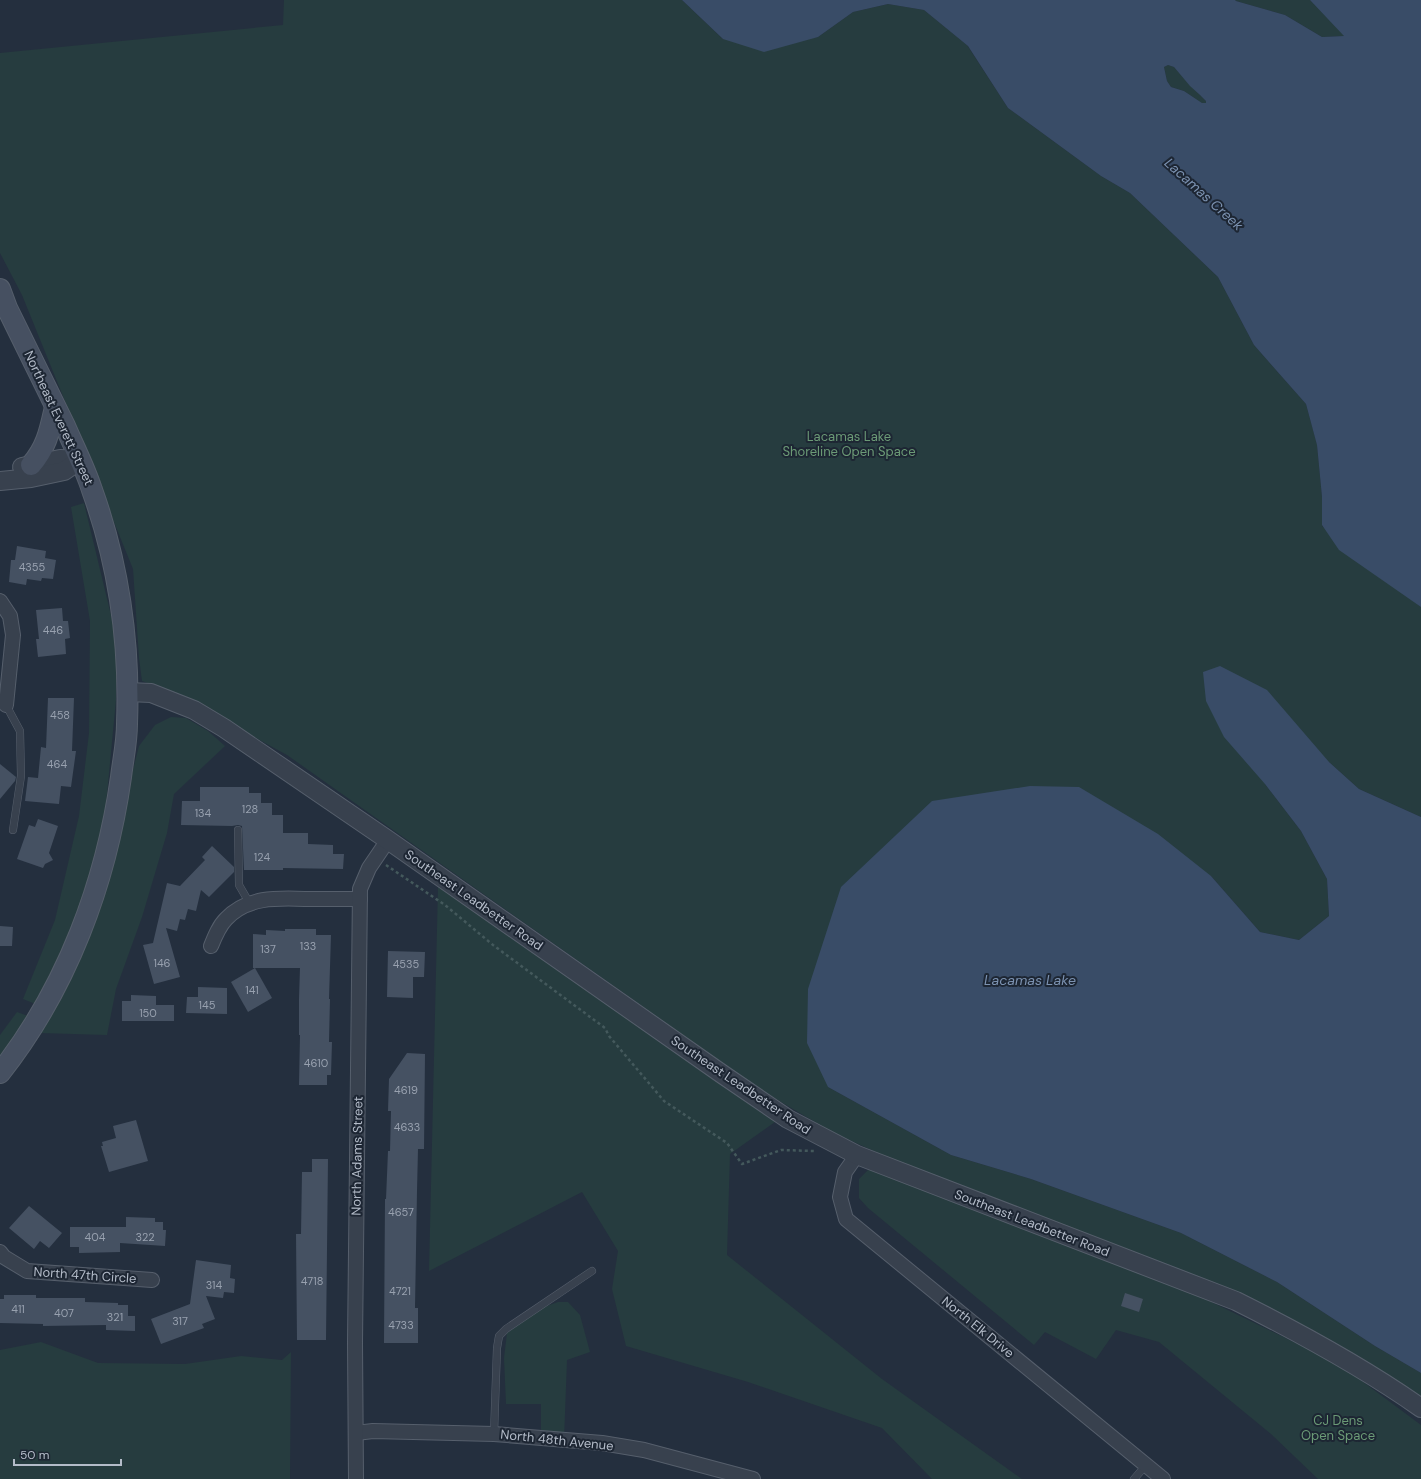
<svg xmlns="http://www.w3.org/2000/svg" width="1421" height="1479" font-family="'DM Sans',sans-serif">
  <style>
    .green { fill: #263c3f }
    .water { fill: #394c67; fill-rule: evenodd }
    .building { fill: #455162 }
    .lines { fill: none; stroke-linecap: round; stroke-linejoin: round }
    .service-casing { stroke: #565f6c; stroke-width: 8 }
    .minor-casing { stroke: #565f6c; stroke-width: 16 }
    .tertiary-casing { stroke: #565f6c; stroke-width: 20 }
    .secondary-casing { stroke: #565f6c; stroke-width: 22 }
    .path { stroke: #44595c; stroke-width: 2.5; stroke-dasharray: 3 3; stroke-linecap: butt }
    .service { stroke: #38414e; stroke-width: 7 }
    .minor { stroke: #38414e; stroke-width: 14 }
    .tertiary { stroke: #38414e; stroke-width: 18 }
    .secondary { stroke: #465061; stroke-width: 20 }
    .labels { text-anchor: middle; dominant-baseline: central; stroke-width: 4; stroke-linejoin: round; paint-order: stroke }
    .number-label { font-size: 11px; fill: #98a1af }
    .street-label { font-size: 13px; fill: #b4bcc9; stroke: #1d2633 }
    .park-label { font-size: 13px; fill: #6b9a76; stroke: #1d2633 }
    .water-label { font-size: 14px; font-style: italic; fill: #7c92b1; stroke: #1d2633 }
  </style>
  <rect width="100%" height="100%" fill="#242f3e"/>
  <g class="green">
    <path d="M284 0H682L723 39 818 37 853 12 888 4 924 10 967 45 1008 108 1101 176 1130 193 1218 277 1254 345 1306 404 1317 444 1322 497V526L1421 607V817L1359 789 1329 762 1265 784 1301 831 1327 879 1329 916 1299 940 1260 932 1211 876 828 1087 951 1155 1031 1179 1181 1233 1277 1282 1375 1346 1421 1373V1397L1316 1332 1236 1291 1127 1249 933 1178 832 1132 693 1050 666 1023 287 755 170 691 142 681 139 658 133 569 22 295 0 253V53L283 25Z"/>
    <path d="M1235 0H1310L1345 36 1322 37 1285 15 1236 1Z"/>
    <path d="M1168 65 1174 67 1190 85 1206 101V103L1203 104 1184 91 1171 87 1167 81 1164 67Z"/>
    <path d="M84 503 116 636V700L106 805 98 859 76 926 38 1005 23 999 55 920 79 816 89 733 90 621 71 507Z"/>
    <path d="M171 717 186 718 208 731 225 746 174 794 167 833 142 917 116 989 107 1035 39 1033 128 789 139 746 155 725Z"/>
    <path d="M438 886 782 1117 730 1154 727 1255 882 1379 1022 1479H932L882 1428 748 1382 626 1346 612 1289 618 1251 582 1192 429 1271Z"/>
    <path d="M17 1012 31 1017 0 1064V1035Z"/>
    <path d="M872 1166 1156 1275 1339 1364 1421 1425V1479H1318L1271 1434 1159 1342 1116 1330 1096 1359 1045 1332 1034 1345 868 1208 859 1198V1179Z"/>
    <path d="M558 1302H568L580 1315 590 1352 567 1360 564 1440 541 1438V1404H506L504 1358 507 1333 544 1307Z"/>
    <path d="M41 1342 98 1363 185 1364 241 1356 282 1360 291 1352 290 1479H0V1350Z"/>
  </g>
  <g class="water">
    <path d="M682 0H1235L1236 1 1285 15 1322 37 1344 36 1310 0H1421V607L1339 550 1322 525V497L1317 445 1306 404 1254 345 1218 277 1130 193 1101 176 1008 108 968 46 924 10 888 4 853 12 818 37 764 52 723 39ZM1168 65 1174 67 1190 86 1200 95 1206 101V103H1202L1184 91 1171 87 1167 81 1164 67Z"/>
    <path d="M1220 666 1267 690 1329 762 1359 789 1421 817V1373L1375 1346 1277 1282 1181 1233 1031 1179 951 1155 828 1087 807 1043 808 989 841 887 932 801 1030 786 1079 787 1158 834 1211 876 1260 932 1299 940 1329 916 1327 879 1301 831 1265 784 1224 737 1206 701 1203 672Z"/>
  </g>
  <g class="building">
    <path d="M17 546 46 551 45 558 56 560 53 579 42 578 41 581 27 579 26 585 9 582 11 560H15Z"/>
    <path d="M62 608 63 621H68L70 638 65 639 66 654 38 657 36 639H39L36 610Z"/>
    <path d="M48 698H74L72 751H76L71 787 61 786 59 804 25 801 28 777 38 778 41 747 46 748Z"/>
    <path d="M0 764 16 777 15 781 0 799Z"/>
    <path d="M200 787H249V793H261V803H272V815H283V833H308V844L333 845V854H344L343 869 283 868V870H244L242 826 238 825 232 826 181 825 182 801H200Z"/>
    <path d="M38 819 58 826 49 853 53 860 45 864 43 868 17 859 29 825 35 827Z"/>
    <path d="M212 846 234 867V872L209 897 201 890 196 911 188 909 185 920 180 919 177 931 166 928 180 977 154 984 143 945 153 943 167 883 180 886 205 860 202 857Z"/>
    <path d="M0 926 13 927 12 946H0Z"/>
    <path d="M285 929H316V935H331L329 999H330L329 1042H332L331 1075H327V1085H299L300 1035H299V999L300 968H253V934L266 935V930L285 931Z"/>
    <path d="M388 951 425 952 424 977H413V998L387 997Z"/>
    <path d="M255 968 272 998 248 1012 231 982Z"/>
    <path d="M198 987 227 988V1014L186 1013 187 997H198Z"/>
    <path d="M131 995 156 996V1005H174V1021H122V1001H131Z"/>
    <path d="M407 1053 425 1054 424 1149H418L417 1191 415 1308H418V1343H384L385 1199H386L388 1151H390L391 1111H388L389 1079Z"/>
    <path d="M136 1120 148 1161 109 1172 101 1146H103L102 1142 116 1138 113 1126Z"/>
    <path d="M312 1159H328L326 1340H297L296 1234H301L302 1172H312Z"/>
    <path d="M29 1206 62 1233 49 1248 40 1241 34 1249 9 1228Z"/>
    <path d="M126 1217 155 1218V1222H163V1230H166L165 1246 120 1243V1252L79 1253V1247H70V1227H126Z"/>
    <path d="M196 1260 231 1265 230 1278 235 1279 234 1293 224 1292 223 1298 206 1296 215 1319 202 1324 204 1328 161 1344 151 1319 190 1304Z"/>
    <path d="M1125 1293 1143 1299 1139 1312 1121 1306Z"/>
    <path d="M4 1295H36V1298H85V1302L118 1303V1305H128V1316H135V1331L106 1330V1325L43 1326V1324L0 1323V1299H4Z"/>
  </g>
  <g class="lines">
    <g class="service-casing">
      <g id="service">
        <path d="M6 705 20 731 21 776 13 830"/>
        <path d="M238 830 239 885 250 904"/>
        <path d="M494 1434 497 1348 499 1336 506 1329 592 1271"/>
        <path d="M1134 1479 1146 1465"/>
      </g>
    </g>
    <g class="minor-casing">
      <g id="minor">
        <path d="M0 601 10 616 13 635 6 705"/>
        <path d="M211 946C215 936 219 926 226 919 247 896 279 898 307 899 325 899 342 899 360 899"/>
        <path d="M857 1155 845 1172 840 1197 846 1219 1163 1479"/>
        <path d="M0 1252 4 1257 27 1271 152 1280"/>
        <path d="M356 1433 373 1431 494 1434 602 1443 644 1450 753 1479"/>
        <path d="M356 1479 355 1343 360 889 369 868 388 840"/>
      </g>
    </g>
    <g class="tertiary-casing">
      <g id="tertiary">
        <path d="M22 467 60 459 80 460"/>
        <path d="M0 481 31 478 64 471 80 460"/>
        <path d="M128 692 151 693 194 710 224 728 388 840 722 1074 788 1119 857 1155 1236 1301C1300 1333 1363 1367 1421 1408"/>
      </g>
    </g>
    <g class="secondary-casing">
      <g id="secondary">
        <path d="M0 289 7 308C27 348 46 387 65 426 74 447 85 468 92 490 119 565 130 645 127 724 127 742 123 760 121 777 106 883 67 988 0 1073"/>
        <path d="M31 465C47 447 50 429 55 407"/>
      </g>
    </g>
    <path class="path" d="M386 865 445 905 493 945 605 1028 609 1036 664 1101 727 1143 742 1164 781 1150 814 1151"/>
    <use href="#service" class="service"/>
    <use href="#minor" class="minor"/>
    <use href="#tertiary" class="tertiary"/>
    <use href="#secondary" class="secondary"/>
  </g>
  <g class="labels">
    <g class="number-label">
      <text x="32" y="567">4355</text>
      <text x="53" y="630">446</text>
      <text x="60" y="715">458</text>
      <text x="57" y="764">464</text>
      <text x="250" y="809">128</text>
      <text x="203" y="813">134</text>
      <text x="262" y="857">124</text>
      <text x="308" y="946">133</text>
      <text x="268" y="949">137</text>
      <text x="162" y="963">146</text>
      <text x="406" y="964">4535</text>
      <text x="252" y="990">141</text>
      <text x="207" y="1005">145</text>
      <text x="148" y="1013">150</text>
      <text x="316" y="1063">4610</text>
      <text x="406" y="1090">4619</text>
      <text x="407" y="1127">4633</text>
      <text x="401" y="1212">4657</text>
      <text x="95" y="1237">404</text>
      <text x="145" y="1237">322</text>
      <text x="312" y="1281">4718</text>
      <text x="214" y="1285">314</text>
      <text x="400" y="1291">4721</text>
      <text x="18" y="1309">411</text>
      <text x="64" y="1313">407</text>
      <text x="115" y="1317">321</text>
      <text x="180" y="1321">317</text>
      <text x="401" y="1325">4733</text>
    </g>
    <g class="street-label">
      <text transform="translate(59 418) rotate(65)">Northeast Everett Street</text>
      <text transform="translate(474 900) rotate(35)">Southeast Leadbetter Road</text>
      <text transform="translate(741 1085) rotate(34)">Southeast Leadbetter Road</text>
      <text transform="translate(357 1156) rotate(-89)">North Adams Street</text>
      <text transform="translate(1032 1223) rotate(21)">Southeast Leadbetter Road</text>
      <text transform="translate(85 1275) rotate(4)">North 47th Circle</text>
      <text transform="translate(978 1327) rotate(39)">North Elk Drive</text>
      <text transform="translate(557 1440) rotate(6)">North 48th Avenue</text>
    </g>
    <g class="park-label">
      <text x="849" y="436">Lacamas Lake<tspan x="849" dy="15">Shoreline Open Space</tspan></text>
      <text x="1338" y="1420">CJ Dens<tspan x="1338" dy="15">Open Space</tspan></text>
    </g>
    <g class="water-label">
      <text transform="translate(1204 194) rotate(42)">Lacamas Creek</text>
      <text x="1030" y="980">Lacamas Lake</text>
    </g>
  </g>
  <path d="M14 1459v6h107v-6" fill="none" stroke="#b4bcc9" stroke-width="2"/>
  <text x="20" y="1459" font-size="12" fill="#b4bcc9" stroke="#1d2633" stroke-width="3" paint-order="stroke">50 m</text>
</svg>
